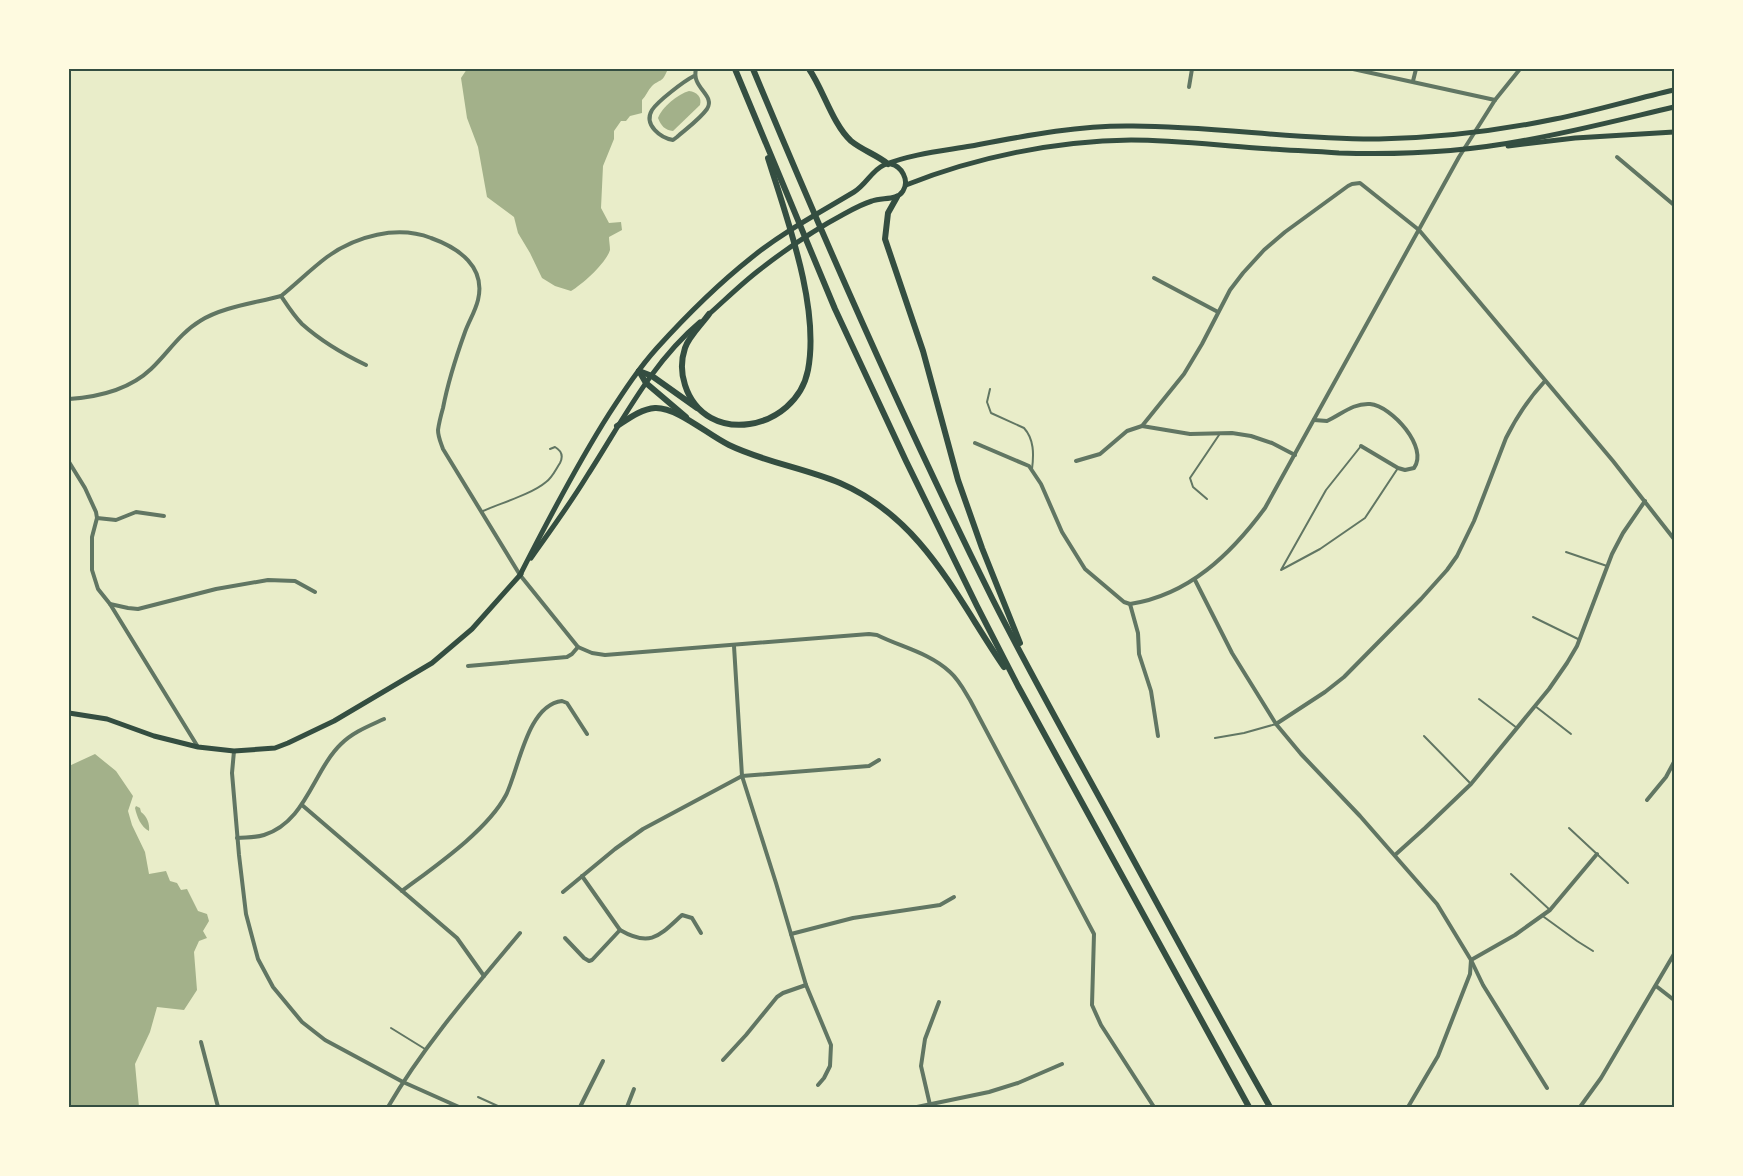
<svg xmlns="http://www.w3.org/2000/svg" width="1743" height="1176" font-family="Manrope,sans-serif">
  <style>
    .water { fill: #a3b18a }
    .lines { fill: none; stroke-linecap: round; stroke-linejoin: round }
    .service { stroke: #617663; stroke-width: 2 }
    .minor { stroke: #617663; stroke-width: 4 }
    .secondary { stroke: #344e41; stroke-width: 5 }
    .motorway { stroke: #344e41; stroke-width: 6 }
    .neatline { fill: none; stroke: #344e41; stroke-width: 2 }
  </style>
  <rect width="100%" height="100%" fill="#e9edc9"/>
  <g class="water">
    <path d="M467 69H665L667 71C662 83 660 79 652 86 648 90 646 96 642 100V113L630 116 626 121H621L614 131V139L603 166 601 208 609 223 621 222 622 230 609 237C609 241 610 246 610 250 606 263 583 284 571 291L555 286 542 278 530 253 518 233 514 217 487 197 478 147 467 118 461 78Z"/>
    <path d="M689 91C697 92 702 97 700 105L673 131C665 130 661 126 658 118 662 107 678 94 689 91Z"/>
    <path d="M95 754 116 771 133 796 128 811 132 825 145 852 149 874 166 871 170 881 177 883 181 890 187 889 198 911 207 914 209 921 203 931 207 938 199 941 194 952 197 990 184 1010 157 1007 150 1032 135 1064 139 1107H69V766Z"/>
    <path d="M136 806 140 808 141 812C147 816 150 824 149 831 141 827 137 817 135 808Z"/>
  </g>
  <g class="lines">
    <g class="service">
      <path d="M990 389 987 402 991 413 1024 428C1034 439 1034 454 1032 469"/>
      <path d="M1361 446 1326 490 1281 570 1320 549 1365 518 1398 468"/>
      <path d="M1207 499 1193 487 1190 478 1219 435"/>
      <path d="M483 511C501 503 532 494 546 482 552 478 556 469 560 463 563 457 562 451 555 447L550 449"/>
      <path d="M1566 552 1607 566"/>
      <path d="M1533 617 1578 639"/>
      <path d="M1479 699 1517 728"/>
      <path d="M1535 706 1571 734"/>
      <path d="M1424 736 1471 784"/>
      <path d="M1215 738 1244 733 1276 724"/>
      <path d="M1569 828 1628 883"/>
      <path d="M1511 874 1550 910"/>
      <path d="M1544 917 1577 941 1593 951"/>
      <path d="M391 1028 425 1049"/>
      <path d="M478 1097 500 1107"/>
    </g>
    <g class="minor">
      <path d="M1353 69 1495 100"/>
      <path d="M694 76C684 81 658 101 652 110 643 125 661 138 673 140L677 137C686 129 700 119 707 109 716 95 691 88 696 69"/>
      <path d="M1413 81 1416 69"/>
      <path d="M1189 87 1192 69"/>
      <path d="M1617 157 1674 205"/>
      <path d="M1154 278 1218 312"/>
      <path d="M281 296C297 283 311 269 327 257 356 236 397 225 431 238 459 248 486 267 478 300 475 312 469 321 465 332 456 357 448 382 443 408 441 415 439 423 438 430 438 437 441 443 443 449L520 575 578 647 592 653 605 655 869 634 877 635C901 647 930 653 950 672 959 680 964 690 970 700L1094 934 1092 1005 1101 1025 1154 1107"/>
      <path d="M69 399C98 397 129 390 151 369 167 354 180 333 200 321 222 307 255 303 281 296 287 305 294 316 302 324 321 341 343 354 366 365"/>
      <path d="M1314 420 1327 421C1342 414 1353 403 1370 404 1392 406 1429 448 1414 468L1405 470 1398 468 1361 446"/>
      <path d="M1142 426 1190 434 1232 433 1251 436 1272 443 1295 455"/>
      <path d="M975 443 1029 466 1041 484 1062 532 1085 569 1124 602 1130 604 1138 633 1139 654 1151 691 1158 736"/>
      <path d="M1076 461 1100 454 1127 431 1142 426 1184 374 1202 344 1230 290 1243 273 1264 250 1285 232 1348 186 1352 184 1360 183 1419 230 1613 461 1674 539"/>
      <path d="M69 462 85 488 96 512 97 518 92 537V570L98 589 110 604 198 747"/>
      <path d="M97 518 116 520 136 512 164 516"/>
      <path d="M1195 580 1232 653 1276 724 1301 754 1360 816 1437 904 1471 960 1483 985 1547 1088"/>
      <path d="M110 604 128 608 138 609 216 589 268 580 295 581 315 592"/>
      <path d="M1130 604C1189 595 1231 554 1265 508L1459 157 1495 100 1520 69"/>
      <path d="M734 646 742 776 776 883 806 985 831 1045 830 1066 824 1078 818 1085"/>
      <path d="M468 666 567 657 572 654 578 647"/>
      <path d="M1276 724 1325 692 1344 677 1421 599 1447 570 1457 556 1474 521 1506 438C1516 418 1529 398 1545 381"/>
      <path d="M234 751 232 773 239 855 246 914 258 959 273 987 302 1022 325 1040 403 1082 459 1107"/>
      <path d="M1647 800 1666 777 1674 762"/>
      <path d="M302 805 457 938 484 976"/>
      <path d="M237 838C247 837 254 838 264 835 306 822 313 771 341 744 353 732 369 726 384 719"/>
      <path d="M1395 855 1425 828 1471 784 1549 689 1567 663 1577 646 1612 554 1623 533 1645 501"/>
      <path d="M582 876 620 930C651 948 660 935 682 915L692 918 701 933"/>
      <path d="M402 891C434 867 487 831 506 795 519 769 527 705 562 701L567 703 587 734"/>
      <path d="M563 892 615 849 643 829 742 776 869 766 879 760"/>
      <path d="M791 934 853 918 940 905 954 897"/>
      <path d="M565 938 584 958 589 961 592 960 620 930"/>
      <path d="M1656 986 1674 1000"/>
      <path d="M201 1042 218 1107"/>
      <path d="M723 1060 746 1035 777 997 783 993 806 985"/>
      <path d="M930 1105 921 1066 925 1039 939 1002"/>
      <path d="M388 1107C424 1045 474 988 520 933"/>
      <path d="M580 1107 603 1061"/>
      <path d="M627 1107 634 1089"/>
      <path d="M917 1107 989 1092 1018 1083 1062 1064"/>
      <path d="M1408 1107 1438 1056 1470 974 1471 960 1515 935 1550 910 1597 854"/>
      <path d="M1580 1107 1601 1078 1674 954"/>
    </g>
    <g class="secondary">
      <path d="M1508 146 1575 138 1674 132"/>
      <path d="M906 185C976 157 1055 141 1131 140 1173 140 1214 145 1256 148 1283 150 1311 151 1339 153 1399 155 1462 152 1521 141 1573 132 1623 119 1674 107"/>
      <path d="M707 316C724 301 740 285 758 271 786 249 814 230 844 214 853 209 862 204 872 201 882 197 897 201 903 191 910 180 901 166 891 164"/>
      <path d="M531 558C550 531 570 504 587 476 622 422 651 363 700 322"/>
      <path d="M520 575C548 520 576 466 609 414 624 391 639 368 657 348 686 316 717 285 751 258 783 232 819 213 854 192 866 185 872 170 884 165 911 154 942 151 971 146 1024 136 1079 125 1133 126 1215 126 1297 140 1379 139 1438 138 1497 131 1555 119 1595 111 1634 99 1674 90"/>
      <path d="M69 713 107 719 154 736 198 747 234 751 275 748 288 743 334 721 432 663 472 629 521 574"/>
    </g>
    <g class="motorway">
      <path d="M735 69 835 309 906 461 977 606 1018 686 1249 1107"/>
      <path d="M753 69C828 249 906 426 993 600 1032 677 1074 751 1115 826 1166 920 1217 1014 1270 1107"/>
      <path d="M809 69C823 89 833 125 851 141 862 150 877 155 888 164"/>
      <path d="M897 197 888 213 885 239 923 351 958 480 982 548 1020 643"/>
      <path d="M709 314C702 324 689 336 685 348 681 360 681 373 685 385 705 448 796 431 808 370 820 307 787 219 768 158"/>
      <path d="M639 371 646 383 686 417"/>
      <path d="M639 371 652 376 697 408"/>
      <path d="M617 426C628 419 641 409 655 408 677 407 708 435 729 445 764 462 804 468 840 483 923 519 956 597 1004 667"/>
    </g>
  </g>
  <rect width="1743" height="1176" fill="none" stroke="#fefae0" stroke-width="140"/>
  <rect x="70" y="70" width="1603" height="1036" class="neatline"/>
</svg>
